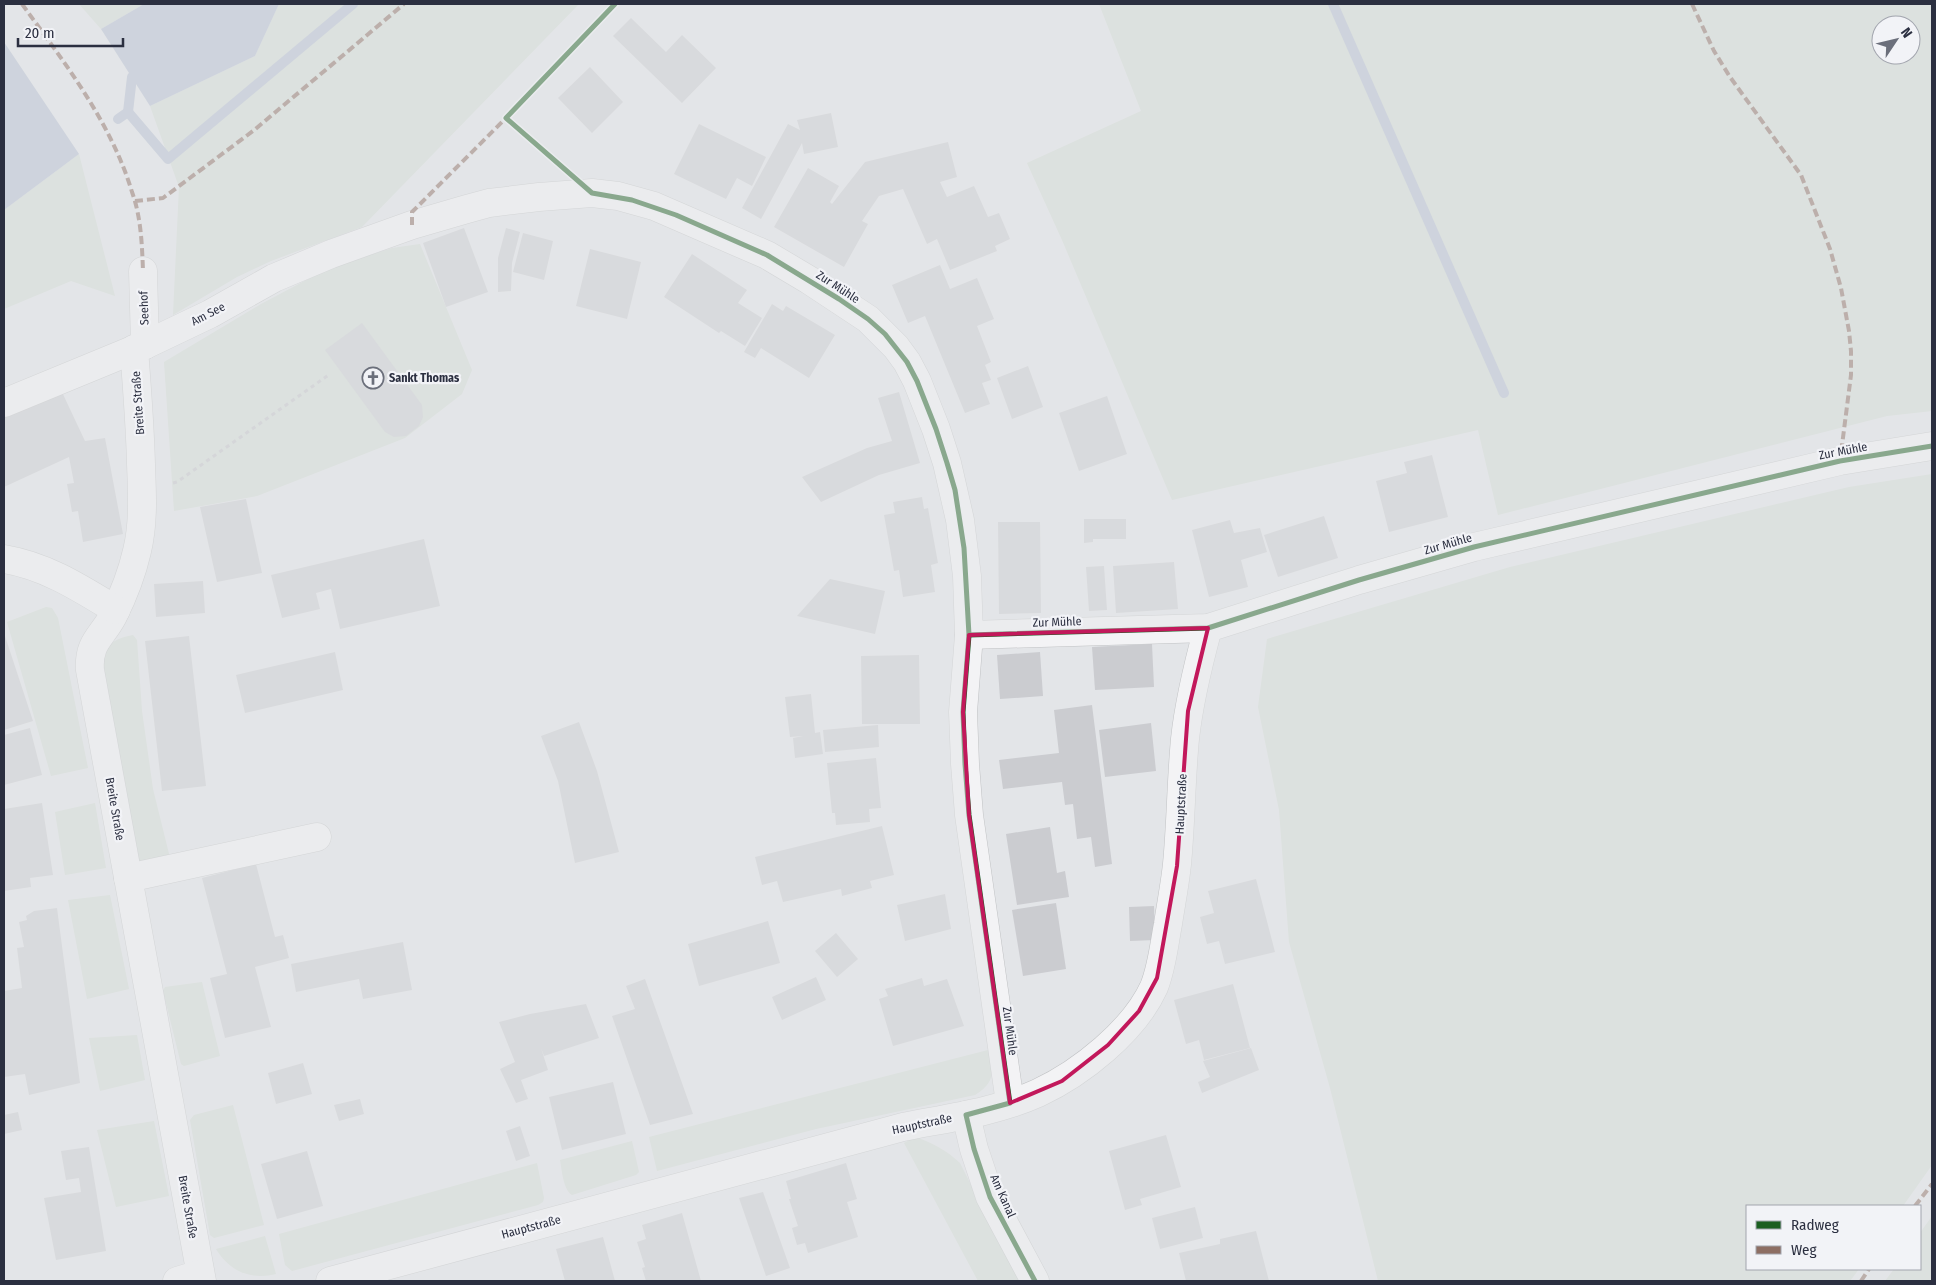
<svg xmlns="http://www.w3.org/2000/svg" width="1936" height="1285" font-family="'Fira Sans Condensed',sans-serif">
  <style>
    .green { fill: #d2dbd4; fill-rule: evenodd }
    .water { fill: #b4bdd0 }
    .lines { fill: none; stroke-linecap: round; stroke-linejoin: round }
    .stream { stroke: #b4bdd0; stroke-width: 10 }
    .building { fill: #cbccd0 }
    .minor-casing { stroke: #c0c2c4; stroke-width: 29 }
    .path { stroke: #c3c3c8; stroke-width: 3; stroke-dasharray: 4 4; stroke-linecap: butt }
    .minor { stroke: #f3f3f5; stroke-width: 28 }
    .quiet { stroke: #8d6e63; stroke-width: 4; stroke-dasharray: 8 4; stroke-linecap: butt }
    .cycleway-casing { stroke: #f2f3f7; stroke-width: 8 }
    .cycleway { stroke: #1b5e20; stroke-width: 5 }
    .marked { fill: none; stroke: #c2185b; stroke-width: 4; stroke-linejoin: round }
    .labels { text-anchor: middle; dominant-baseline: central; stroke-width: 4.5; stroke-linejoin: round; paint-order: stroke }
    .street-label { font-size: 12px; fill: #2b2f40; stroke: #f2f3f7 }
    .poi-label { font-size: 12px; font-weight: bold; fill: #2b2f40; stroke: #f2f3f7; text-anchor: start }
  </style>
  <rect width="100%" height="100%" fill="#e3e5e8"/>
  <g class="green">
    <path d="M79 4H144L101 29Z"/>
    <path d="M279 4H579L362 227 271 261 237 277 173 315 179 187 150 106 255 56Z"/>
    <path d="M1099 4H1932V411L1887 416 1498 515 1478 430 1172 500 1062 240 1027 163 1141 111ZM1881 25H1911V55H1881Z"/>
    <path d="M79 154 115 296 71 281 4 309V210Z"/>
    <path d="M420 244 472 370 462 394 405 438 257 496 174 511 164 362 261 304 329 268 392 248Z"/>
    <path d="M1932 474V1165L1903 1206H1747V1269H1859L1850 1281H1378L1330 1088 1289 942 1279 810 1258 707 1267 639 1510 567 1849 487Z"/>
    <path d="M46 607 52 608 58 618 88 768 51 776 7 622Z"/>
    <path d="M133 635 137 640 142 711 153 789 171 862 139 869 104 681C103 655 103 640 133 635Z"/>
    <path d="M95 803 106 868 65 875 55 812Z"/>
    <path d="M110 895 129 989 87 999 68 900Z"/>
    <path d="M202 982 220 1056 184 1066 181 1064 163 991 165 987Z"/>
    <path d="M137 1035 145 1080 100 1091 89 1038Z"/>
    <path d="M988 1050 990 1052C993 1073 995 1083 975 1095L816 1129 657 1171 649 1137Z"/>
    <path d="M233 1105 264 1225 214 1238 210 1235 190 1120 194 1115Z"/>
    <path d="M154 1121 169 1196 116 1207 97 1130Z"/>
    <path d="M915 1137C933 1143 946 1150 960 1163L1019 1281H978L904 1143Z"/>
    <path d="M632 1141 639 1172 636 1175 572 1195C563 1189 562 1170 560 1160Z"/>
    <path d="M537 1163 544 1198 543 1202 538 1205 292 1271 285 1265 279 1234Z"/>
    <path d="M1932 1216V1281H1885L1894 1269H1920V1233Z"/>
    <path d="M265 1236 276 1274C251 1280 230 1272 216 1249Z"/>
  </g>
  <g class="water">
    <path d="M144 4H279L255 56 150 106 101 29Z"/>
    <path d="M4 42 79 154 4 210Z"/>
  </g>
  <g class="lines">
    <g class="stream">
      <path d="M1333 4 1504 393"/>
      <path d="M128 112 132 77"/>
      <path d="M118 119 128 112 168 159 353 4"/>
    </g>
  </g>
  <g class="building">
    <path d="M631 18 666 52 682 35 716 68 682 103 613 36Z"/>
    <path d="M590 67 623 102 592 133 558 98Z"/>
    <path d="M831 113 838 147 804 154 802 143 761 219 742 208 788 124 800 130 797 120Z"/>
    <path d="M699 124 766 157 752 186 737 178 726 199 674 174Z"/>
    <path d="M948 142 957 177 940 182 947 197 974 186 988 217 999 213 1010 239 995 246 997 251 950 270 937 239 927 244 903 189 879 196 862 221 868 224 844 267 774 227 808 168 839 186 830 202 832 204 865 162Z"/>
    <path d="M464 228 488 292 446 307 423 243Z"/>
    <path d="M506 228 520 232 512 263 511 291 498 292V258Z"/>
    <path d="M523 233 553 241 544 280 513 272Z"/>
    <path d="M590 249 641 262 627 319 576 306Z"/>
    <path d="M692 254 747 290 738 303 762 318 745 346 721 331 719 333 664 297Z"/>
    <path d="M940 265 950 289 977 278 994 319 977 326 991 362 985 365 991 380 982 383 990 404 965 413 925 316 908 323 892 285Z"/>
    <path d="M772 304 783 311 786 306 835 335 809 378 761 348 755 358 744 352Z"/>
    <path d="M362 323 422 405 423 417 419 426 406 436 394 437 385 432 325 350Z"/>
    <path d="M1028 366 1043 407 1012 419 997 378Z"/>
    <path d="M61 390 85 441 105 438 123 534 83 542 78 511 72 512 67 484 74 483 69 457 4 487V416Z"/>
    <path d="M899 392 920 463 879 475 821 502 802 477 867 448 892 441 878 398Z"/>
    <path d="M1107 396 1127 454 1079 471 1059 413Z"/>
    <path d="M1432 455 1448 517 1389 532 1376 481 1407 473 1404 462Z"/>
    <path d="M922 497 924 509 928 508 938 563 931 565 935 592 903 597 899 570 894 571 884 515 895 513 893 502Z"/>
    <path d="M246 499 262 573 217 582 200 507Z"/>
    <path d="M1324 516 1338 558 1278 577 1264 535Z"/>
    <path d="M1084 519H1126V539H1093V542L1084 543Z"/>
    <path d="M1230 520 1234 533 1260 528 1267 552 1241 560 1248 587 1209 597 1192 530Z"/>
    <path d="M998 522H1040L1041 613 999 614Z"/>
    <path d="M424 539 440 606 340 629 331 589 316 593 320 609 282 618 271 575Z"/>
    <path d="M1174 562 1178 609 1116 613 1113 566Z"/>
    <path d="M1104 566 1107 610 1089 611 1086 567Z"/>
    <path d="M830 579 885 591 875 634 797 616Z"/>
    <path d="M203 581 205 613 156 617 154 584Z"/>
    <path d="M4 633 33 721 4 730Z"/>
    <path d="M189 636 206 786 162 791 145 641Z"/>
    <path d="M1152 644 1154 687 1095 690 1092 647Z"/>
    <path d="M335 652 343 690 245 713 236 675Z"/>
    <path d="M1040 652 1043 696 1000 699 997 655Z"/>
    <path d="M919 655 920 724H862L861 656Z"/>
    <path d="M811 694 815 733 820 732 823 754 795 758 793 738 803 736 790 737 785 697Z"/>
    <path d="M1092 705 1112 864 1095 867 1091 837 1077 839 1073 804 1065 805 1062 782 1003 789 999 760 1059 753 1054 710Z"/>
    <path d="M579 722 597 771 619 852 575 863 558 781 541 736Z"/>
    <path d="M1151 723 1156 771 1105 777 1099 730Z"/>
    <path d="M878 725 879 747 825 752 823 730Z"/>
    <path d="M30 728 42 775 4 785V735Z"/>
    <path d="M876 758 881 808 869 809 870 822 836 825 835 813H832L827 763Z"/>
    <path d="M42 803 53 875 30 878 31 887 4 891V809Z"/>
    <path d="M882 826 894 875 870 881 872 888 842 896 841 889 783 902 777 881 762 885 755 857Z"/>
    <path d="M1050 827 1057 873 1065 871 1069 897 1017 905 1006 834Z"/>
    <path d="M256 864 275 937 283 935 289 958 255 967 271 1027 225 1038 210 978 227 974 202 878Z"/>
    <path d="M1256 879 1275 952 1225 964 1219 941 1207 944 1200 917 1214 913 1208 891Z"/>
    <path d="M945 894 951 929 905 941 897 905Z"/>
    <path d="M1056 903 1066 969 1023 976 1012 910Z"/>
    <path d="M1154 906 1155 940 1130 941 1129 907Z"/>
    <path d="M57 908 80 1083 29 1095 25 1074 4 1077V991L22 988 17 948 24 947 19 922 27 920 26 916 34 911Z"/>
    <path d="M768 921 780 963 699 986 688 944Z"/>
    <path d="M836 933 858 959 837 977 815 951Z"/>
    <path d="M403 942 412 990 363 999 359 979 296 992 291 964Z"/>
    <path d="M816 977 826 1000 782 1020 772 997Z"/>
    <path d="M922 978 924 986 947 979 964 1026 893 1046 879 999 888 996 885 989Z"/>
    <path d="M645 979 693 1114 650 1125 612 1016 635 1009 626 986Z"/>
    <path d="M1233 984 1250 1048 1204 1060 1199 1040 1186 1044 1174 1000Z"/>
    <path d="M586 1004 599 1038 544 1056 541 1048 548 1070 521 1080 528 1099 516 1103 500 1069 515 1062 499 1022 530 1014Z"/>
    <path d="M1251 1048 1259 1070 1202 1093 1198 1082 1210 1077 1203 1061Z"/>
    <path d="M303 1063 312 1094 276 1104 268 1073Z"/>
    <path d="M613 1082 626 1134 562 1150 549 1097Z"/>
    <path d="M360 1099 364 1114 339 1121 334 1105Z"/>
    <path d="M18 1112 22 1130 4 1134V1115Z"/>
    <path d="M520 1126 530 1156 516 1161 506 1131Z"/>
    <path d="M1166 1135 1181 1187 1140 1199 1142 1205 1125 1210 1109 1151Z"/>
    <path d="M89 1147 106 1251 56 1260 44 1198 81 1192 79 1178 66 1180 61 1151Z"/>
    <path d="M307 1151 323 1206 277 1219 261 1164Z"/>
    <path d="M846 1163 857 1199 847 1202 858 1237 808 1253 805 1243 797 1245 792 1228 798 1226 789 1199H791L786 1181Z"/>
    <path d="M763 1192 790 1268 766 1276 739 1198Z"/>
    <path d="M1195 1207 1203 1238 1160 1249 1152 1218Z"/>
    <path d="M682 1213 701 1281H646L642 1268 645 1267 637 1242 646 1239 642 1225Z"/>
    <path d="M1256 1231 1269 1281H1186L1179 1253 1220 1244V1239Z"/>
    <path d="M603 1237 615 1281H565L556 1249Z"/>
  </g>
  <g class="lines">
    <g class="minor-casing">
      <g id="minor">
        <path d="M143 271 145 345"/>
        <path d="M134 349C137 387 140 425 141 464 142 493 144 522 137 551 132 573 123 596 113 616 102 637 88 642 90 670L202 1281"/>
        <path d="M4 403 145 345 210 314 274 278 331 254 412 225 467 209 489 203 539 197 592 193 618 196 654 206 767 255 809 280 868 319 896 347 907 362 917 381 936 429 947 463 960 520 967 576 969 635 963 712 965 764 969 815 1010 1103"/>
        <path d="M4 559C46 566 80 588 116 610"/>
        <path d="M969 635 1208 628 1359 580 1474 547 1840 461 1932 446"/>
        <path d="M128 878 317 837"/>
        <path d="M966 1115 974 1149 990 1197 1035 1281"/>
        <path d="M177 1281 200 1274"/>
        <path d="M330 1281 903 1127C948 1118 996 1112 1038 1093 1081 1073 1134 1031 1154 987 1162 967 1164 945 1168 924 1171 904 1175 884 1177 864 1181 823 1181 781 1185 739 1189 701 1198 665 1208 628"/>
      </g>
    </g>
    <path class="path" d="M173 483 177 482 330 374"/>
    <use href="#minor" class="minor"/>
    <g class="quiet">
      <path d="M22 4C64 62 111 122 132 192 141 217 142 244 143 271"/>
      <path d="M1692 4 1714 51 1730 77 1801 175 1830 249 1841 288 1849 331 1851 351V375L1840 461"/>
      <path d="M135 201 163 198 253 131 404 4"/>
      <path d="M412 225V212L509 115"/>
      <path d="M1915 1206 1932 1184"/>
      <path d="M1861 1281 1869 1269"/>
    </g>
    <g class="cycleway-casing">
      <g id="cycleway">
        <path d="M615 4 506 118 592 193 632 200 676 215 767 255 839 299 868 319 885 334 907 362 917 381 936 429 947 463 955 490 964 548 969 635 963 712 965 764 969 815 1010 1103 966 1115 974 1149 990 1197 1035 1281"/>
        <path d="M969 635 1208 628 1359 580 1474 547 1840 461 1932 446"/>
      </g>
    </g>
    <use href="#cycleway" class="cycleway"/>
  </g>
  <path d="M0 0H1936V1285H0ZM1208 628 1188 711 1177 866 1157 978 1139 1011 1108 1045 1062 1081 1010 1103 969 815 963 712 969 635Z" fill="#e3e5e8" fill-opacity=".55" fill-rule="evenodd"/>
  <path class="marked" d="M1208 628 1188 711 1177 866 1157 978 1139 1011 1108 1045 1062 1081 1010 1103 969 815 963 712 969 635Z"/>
  <defs>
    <g id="church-ring" transform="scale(1.125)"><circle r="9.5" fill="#f2f3f7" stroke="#6b6f7b" stroke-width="1.5"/><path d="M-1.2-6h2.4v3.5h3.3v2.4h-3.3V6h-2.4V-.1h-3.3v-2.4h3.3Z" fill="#6b6f7b"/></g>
  </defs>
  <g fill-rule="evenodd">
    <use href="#church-ring" x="373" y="378"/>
  </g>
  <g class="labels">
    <g class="street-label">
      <text transform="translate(838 287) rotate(33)">Zur Mühle</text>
      <text transform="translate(144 308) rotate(-92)">Seehof</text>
      <text transform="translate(208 314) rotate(-27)">Am See</text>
      <text transform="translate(138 403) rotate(-94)">Breite Straße</text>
      <text transform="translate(1843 451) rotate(-11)">Zur Mühle</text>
      <text transform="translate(1448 544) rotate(-16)">Zur Mühle</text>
      <text transform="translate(1057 622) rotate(-2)">Zur Mühle</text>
      <text transform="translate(1181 804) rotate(-87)">Hauptstraße</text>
      <text transform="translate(115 809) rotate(80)">Breite Straße</text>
      <text transform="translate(1010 1031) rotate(82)">Zur Mühle</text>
      <text transform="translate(922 1124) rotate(-12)">Hauptstraße</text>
      <text transform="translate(1003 1196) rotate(66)">Am Kanal</text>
      <text transform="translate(188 1207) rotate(80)">Breite Straße</text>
      <text transform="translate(531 1227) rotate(-15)">Hauptstraße</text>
    </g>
    <g class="poi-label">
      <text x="389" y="378">Sankt Thomas</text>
    </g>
  </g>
  <rect width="1936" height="1285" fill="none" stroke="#2b2f40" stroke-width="10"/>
  <rect x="1746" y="1205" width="175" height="65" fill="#f2f3f7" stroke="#a2a5ae"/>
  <rect x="1756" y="1221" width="25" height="8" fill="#1b5e20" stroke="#a2a5ae"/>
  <text x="1791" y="1230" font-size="15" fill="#2b2f40">Radweg</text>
  <rect x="1756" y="1246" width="25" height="8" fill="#8d6e63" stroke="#a2a5ae"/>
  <text x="1791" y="1255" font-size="15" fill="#2b2f40">Weg</text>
  <g transform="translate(1896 40) rotate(55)"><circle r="24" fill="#f2f3f7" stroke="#a2a5ae"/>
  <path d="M0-4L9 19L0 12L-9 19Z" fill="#6b6f7b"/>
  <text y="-8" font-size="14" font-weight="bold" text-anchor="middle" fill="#2b2f40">N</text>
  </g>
  <path d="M18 38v8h105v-8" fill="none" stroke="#2b2f40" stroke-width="2.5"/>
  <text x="25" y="38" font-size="15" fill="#2b2f40" stroke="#f2f3f7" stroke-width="4" paint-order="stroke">20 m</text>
</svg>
